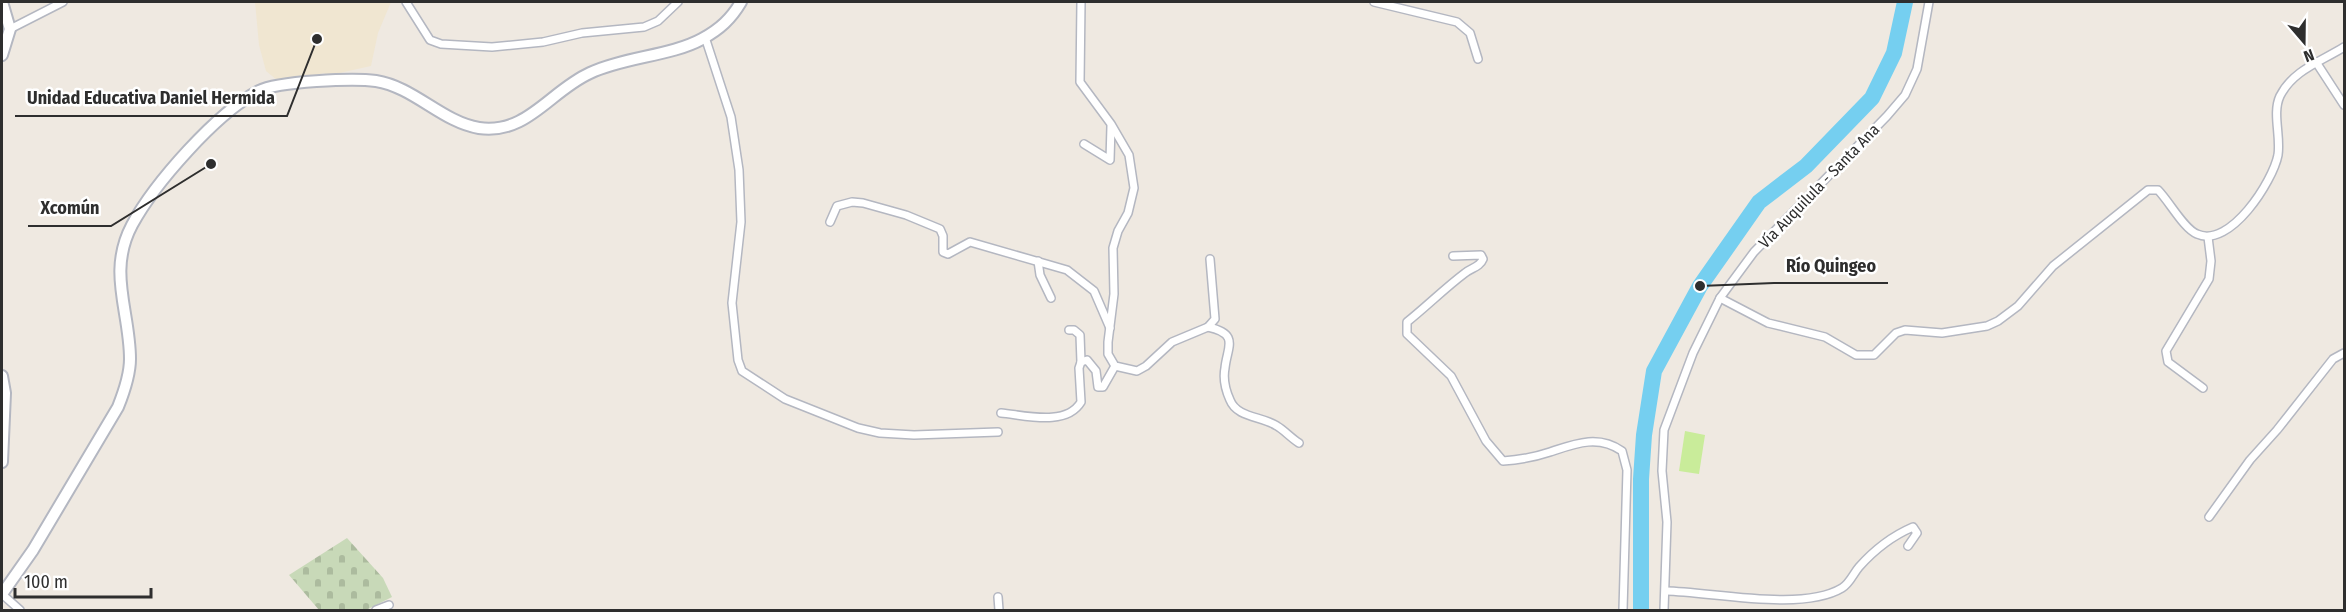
<svg xmlns="http://www.w3.org/2000/svg" width="2346" height="612" font-family="'Fira Sans Condensed',sans-serif">
  <style>
    .education { fill: #f0e6d1 }
    .cemetery { fill: url(#cemetery-stones) }
    .pitch { fill: #c9ec9a }
    .lines { fill: none; stroke-linecap: round; stroke-linejoin: round }
    .river { stroke: #75cff0; stroke-width: 16 }
    .street-casing { stroke: #b4b7c1; stroke-width: 10 }
    .secondary-casing { stroke: #b4b7c1; stroke-width: 14 }
    .street { stroke: #fff; stroke-width: 7 }
    .secondary { stroke: #fff; stroke-width: 10 }
    .labels { text-anchor: middle; dominant-baseline: central; stroke-width: 5; stroke-linejoin: round; paint-order: stroke }
    .street-label { font-size: 16px; fill: #2e2e2e; stroke: #fff }
    .leader { fill: none; stroke: #2e2e2e; stroke-width: 2 }
    .callout-dot { fill: #2e2e2e; stroke: #fff; stroke-width: 2 }
    .callout-label { font-size: 18px; text-anchor: middle; font-weight: bold; fill: #2e2e2e; stroke: #fff; stroke-width: 5; stroke-linejoin: round; paint-order: stroke }
  </style>
  <defs>
    <pattern id="cemetery-stones" width="16" height="16" patternUnits="userSpaceOnUse" patternTransform="scale(1.5)"><rect width="16" height="16" fill="#c8d9b8"/><path d="M2 7V4a2 2 0 0 1 4 0v3zM10 15v-3a2 2 0 0 1 4 0v3z" fill="#acbb9e"/></pattern>
  </defs>
  <rect width="100%" height="100%" fill="#efe9e1"/>
  <path class="education" d="M255 2H391L378 33 371 66 326 76 324 73 308 78 277 80 266 71 259 45Z"/>
  <path class="cemetery" d="M347 538 383 578 392 597 366 610H319L289 575Z"/>
  <path class="pitch" d="M1685 431 1705 435 1699 474 1679 471Z"/>
  <g class="lines">
    <path class="river" d="M1641 610V479L1644 435 1654 371 1700 286 1759 202 1806 166 1872 98 1894 53 1905 2"/>
    <g class="street-casing">
      <g id="street">
        <path d="M406 2 430 40 441 44 492 47 543 42 582 33 644 27 658 21 678 2"/>
        <path d="M1081 2 1080 82 1111 124 1129 155 1134 188 1128 213 1118 231 1113 248 1114 294 1108 342V354L1115 366 1137 371 1146 366 1172 342 1208 327 1215 319 1210 259"/>
        <path d="M1374 2 1457 22 1470 33 1478 59"/>
        <path d="M10 29 63 2"/>
        <path d="M705 37 731 117 739 170 741 222 732 303 738 360 742 371 785 399 858 428 880 433 914 435 998 432"/>
        <path d="M2316 62 2344 105"/>
        <path d="M1084 144 1110 160 1111 126"/>
        <path d="M830 222 837 206 852 202 863 203 906 215 940 229 943 236V252L948 254 970 242 1067 270 1094 291 1110 328"/>
        <path d="M1453 256 1481 255 1483 259C1480 267 1471 268 1465 273 1445 288 1427 306 1407 322V334L1451 376 1486 441 1503 461C1519 460 1535 457 1550 452 1574 444 1598 434 1622 451L1627 470 1623 610"/>
        <path d="M1038 261 1040 275 1051 298"/>
        <path d="M1720 298 1768 323 1825 337 1856 355H1874L1896 333 1905 330 1942 333 1987 326 1998 321 2018 306 2053 266 2148 190H2158C2169 201 2184 229 2197 234 2230 249 2273 181 2278 155 2281 136 2272 113 2280 96 2293 70 2322 61 2344 47"/>
        <path d="M1208 327C1240 334 1227 347 1225 368 1223 378 1226 391 1230 400 1237 418 1262 416 1277 426 1284 430 1291 438 1299 443"/>
        <path d="M1069 330H1074L1080 335 1081 362"/>
        <path d="M2203 388 2168 362 2166 351 2209 279 2211 261 2208 237"/>
        <path d="M1001 413C1024 415 1066 427 1081 402L1079 368 1081 362 1087 360 1096 371 1098 387H1103L1115 366"/>
        <path d="M2209 517 2250 460 2277 430 2333 359 2344 353"/>
        <path d="M1666 591C1713 592 1802 612 1842 588 1850 583 1853 574 1859 567 1875 549 1892 536 1913 527L1917 533 1908 546"/>
        <path d="M2 594 20 610"/>
        <path d="M998 597 999 610"/>
        <path d="M376 610 389 605"/>
        <path d="M1664 610 1667 522 1662 471 1664 430 1693 353 1720 298 1754 252 1887 116 1905 95 1917 69 1929 2"/>
      </g>
    </g>
    <g class="secondary-casing">
      <g id="secondary">
        <path d="M2 55 10 29 2 2"/>
        <path d="M2 376 5 393 2 462"/>
        <path d="M2 594 33 550 118 407C124 392 130 375 130 359 130 311 107 272 132 225 154 184 217 112 259 91 278 81 354 78 376 81 414 87 442 122 479 128 527 135 550 91 590 73 624 57 671 56 702 39 720 29 731 19 741 2"/>
      </g>
    </g>
    <use href="#street" class="street"/>
    <use href="#secondary" class="secondary"/>
  </g>
  <g class="labels">
    <g class="street-label">
      <text transform="translate(1819 186) rotate(-46)">Vía Auquilula - Santa Ana</text>
    </g>
  </g>
  <path class="leader" d="M317 39L287 116H15M211 164L111 226H28M1700 286L1774 283H1888"/>
  <g class="callout-dot">
    <circle cx="317" cy="39" r="6"/>
    <circle cx="211" cy="164" r="6"/>
    <circle cx="1700" cy="286" r="6"/>
  </g>
  <g class="callout-label">
    <text x="151" y="104">Unidad Educativa Daniel Hermida</text>
    <text x="70" y="214">Xcomún</text>
    <text x="1831" y="272">Río Quingeo</text>
  </g>
  <rect width="2346" height="612" fill="none" stroke="#2e2e2e" stroke-width="6"/>
  <g transform="translate(2304 42) rotate(160)" stroke="#ffffff" stroke-width="4.5" paint-order="stroke">
  <path d="M0-4.5L10 22L0 15L-10 22Z" fill="#2e2e2e"/>
  <text y="-9" font-size="16" font-weight="bold" text-anchor="middle" fill="#2e2e2e">N</text>
  </g>
  <path d="M15 588v9h136v-9" fill="none" stroke="#2e2e2e" stroke-width="3"/>
  <text x="24" y="588" font-size="18" fill="#2e2e2e" stroke="#ffffff" stroke-width="4.5" paint-order="stroke">100 m</text>
</svg>
